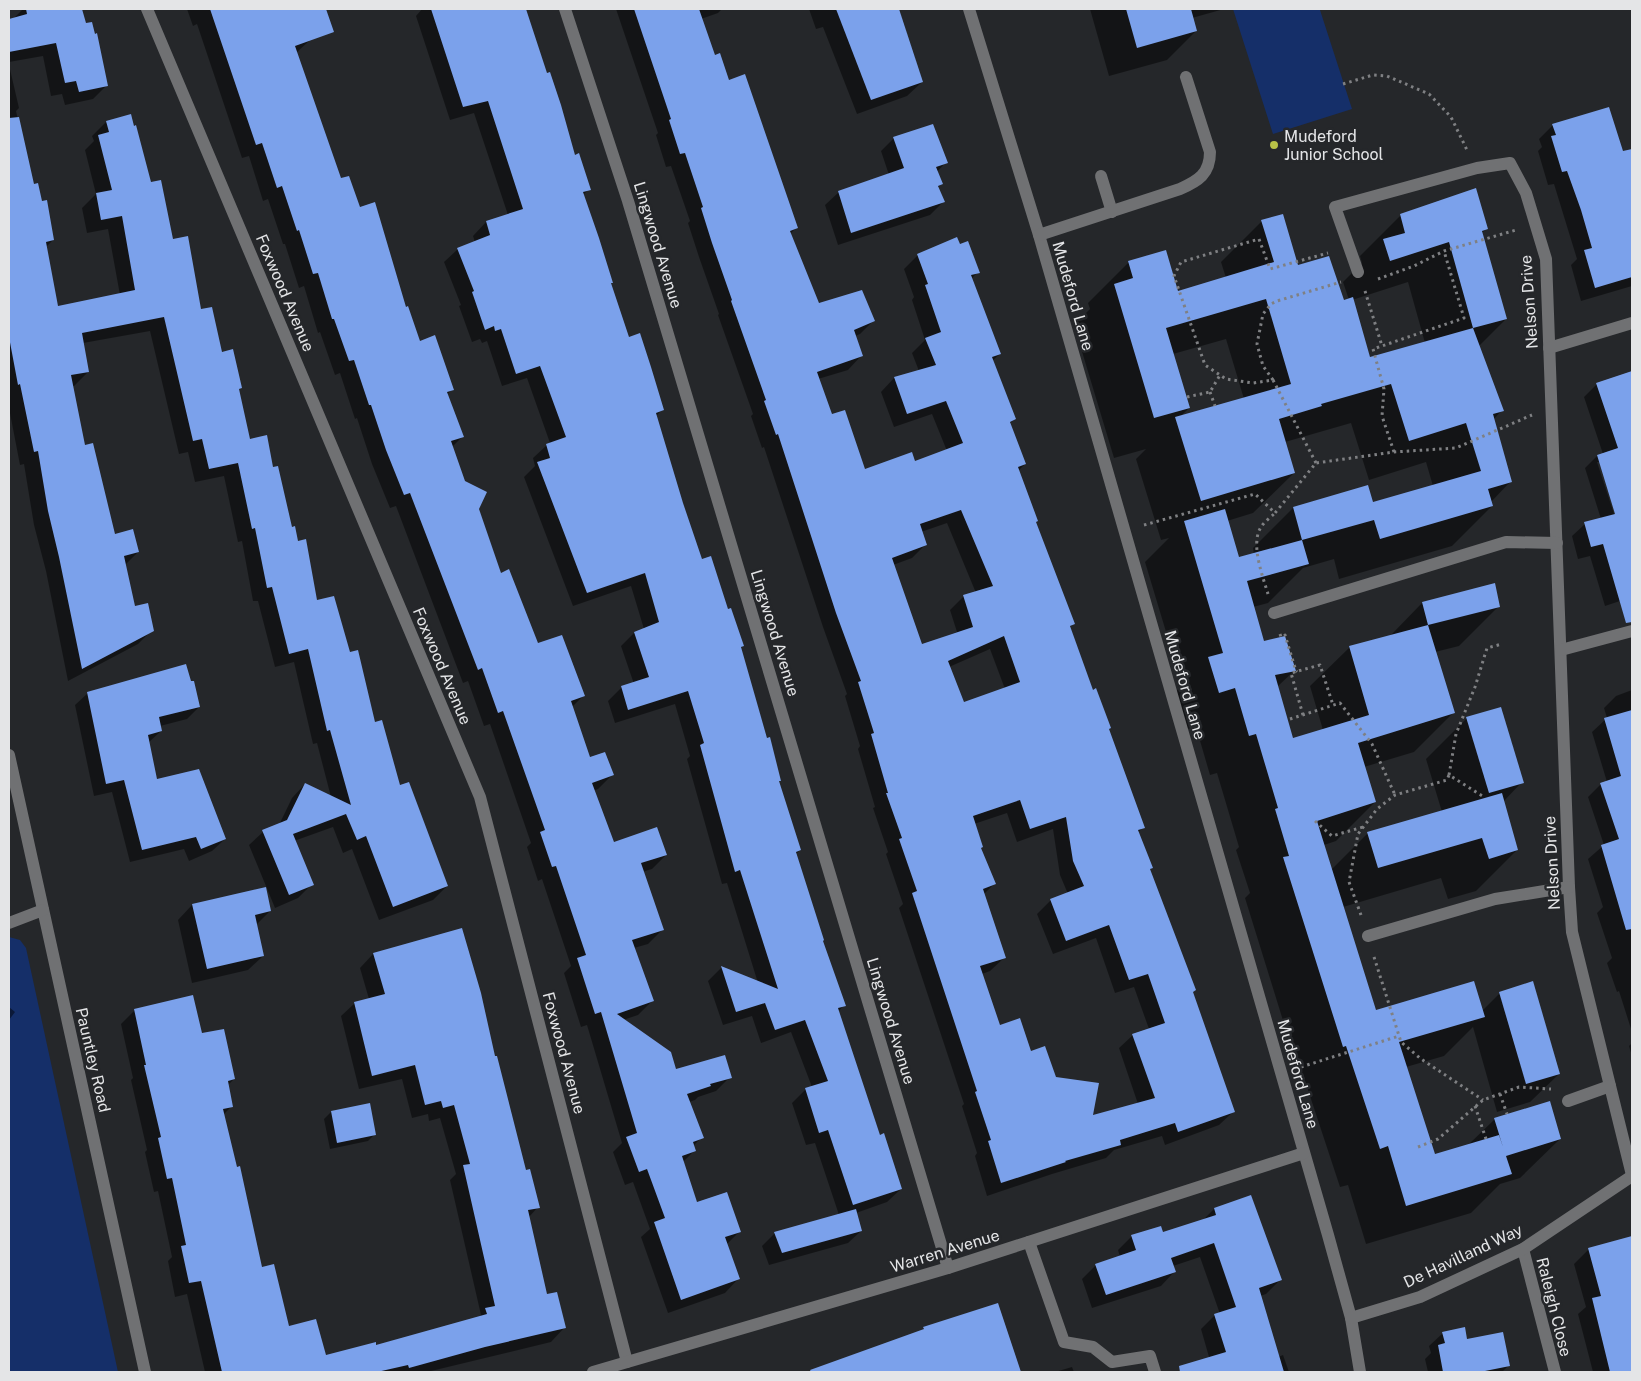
<svg xmlns="http://www.w3.org/2000/svg" width="1641" height="1381" font-family="'Public Sans',sans-serif">
  <style>
    .green { fill: #152f69 }
    .shadow { fill: #0007; fill-rule: evenodd }
    .building { fill: #7ba1eb; fill-rule: evenodd }
    .lines { fill: none; stroke-linecap: round; stroke-linejoin: round }
    .path { stroke: #7f8083; stroke-width: 3; stroke-dasharray: 2.5 4; stroke-linecap: butt }
    .minor { stroke: #707173; stroke-width: 12 }
    .poi-dot { fill: #b8c147; stroke: #25272a; stroke-width: 2 }
    .labels { text-anchor: middle; dominant-baseline: central; stroke-width: 5; stroke-linejoin: round; paint-order: stroke }
    .poi-label { font-size: 16px; fill: #e4e5e7; stroke: #25272a; text-anchor: start }
    .street-label { font-size: 16px; fill: #e4e5e7; stroke: #25272a }
  </style>
  <rect width="100%" height="100%" fill="#25272a"/>
  <g class="green">
    <path d="M1233 9H1322L1320 10 1352 109 1273 134Z"/>
    <path d="M9 937 20 940 26 948 118 1372H9Z"/>
  </g>
  <g class="shadow">
    <path d="M23 9H81L85 25 107 85 93 99 65 105 62 94 51 96 43 56 9 62V21L12 20Z"/>
    <path d="M187 9H298L309 41 296 53 340 180 359 209 419 342 452 389 447 395 463 436 452 447 464 482 478 509 500 574 538 645 583 696 572 707 590 759 612 775 598 789 593 791 613 844 666 855 652 869 642 872 662 930 648 944 634 948 652 1001 638 1015 623 1020 675 1071 730 1077 716 1091 698 1097 695 1100 689 1102 702 1137 693 1146 695 1150 682 1163 697 1203 740 1231 726 1245 738 1279 725 1293 668 1313 641 1237 650 1229 633 1182 625 1185 613 1152 622 1143 587 1025 581 1027 564 973 571 966 542 879 538 881 527 847 531 843 490 724 484 726 468 681 463 683 396 506 390 508 372 464 357 418 355 419 340 373 335 375 320 332 318 333 304 286 299 288 285 244H283L268 199 263 201 249 156 242 158 197 24 193 26Z"/>
    <path d="M422 9H525L574 156 589 189 583 195 628 338 662 410 655 417 701 560 727 610 743 646 740 649 780 780 778 782 800 850 795 855 822 941 844 1005 838 1012 880 1136 901 1189 887 1202 856 1213 861 1231 848 1243 769 1265 762 1246 775 1233 839 1215 815 1143 806 1145 792 1103 806 1089 812 1087 791 1032 761 1043 752 1016 723 1025 708 981 721 968 758 983 727 883 722 884 687 759 690 756 675 704 615 723 608 701 622 687 634 684 621 646 634 633 644 629 631 586 573 606 524 477 535 466 533 458 547 445 550 443 527 378 502 386 487 341 482 343 480 339 472 342 459 306 461 305 444 262 458 249 475 242 473 236 486 222 508 215 474 113 450 120 416 16Z"/>
    <path d="M616 9H722L718 13 701 19 714 56 728 81 796 228 790 234 819 305 874 320 860 334 855 336 861 356 848 370 818 379 831 416 864 471 915 463 947 451 932 414 894 427 881 392 894 378 919 371 912 353 925 340 912 300 914 297 904 269 918 255 978 272 971 279 1000 354 992 361 1015 419 1009 424 1025 464 1018 471 1035 523 1073 624 1070 627 1092 691 1110 728 1108 730 1143 827 1138 833 1149 869 1233 1112 1219 1125 1165 1145 1162 1136 1114 1150 1106 1158 1052 1174 987 1196 975 1156 977 1153 962 1106 964 1104 899 908 903 904 886 854 888 852 873 808 875 807 858 749 860 746 845 696 847 694 823 627 764 447 762 448 751 416 753 414 718 315 719 314 699 257 688 223 690 221 671 166 666 167 656 135 658 133ZM947 523 976 593 964 596 950 610 957 632 921 646 893 565 912 558 926 544 921 532ZM990 649 1005 689 964 704 949 667ZM1007 813 1017 842 1053 829 1060 875 1068 894 1051 900 1037 914 1053 954 1096 938 1115 993 1134 987 1149 1029 1133 1035 1119 1048 1138 1104 1092 1117 1031 1052 999 1027 982 974 990 971 1004 958 984 894 994 884 980 849 974 824Z"/>
    <path d="M809 9H891L892 11 898 9 922 82 907 96 857 114 823 27 816 29Z"/>
    <path d="M1090 9H1224L1192 18 1196 31 1167 60 1109 76Z"/>
    <path d="M9 65 19 108 16 111 33 185 41 202 53 240 46 247 57 307 120 295 108 229 87 233 82 208 96 194 85 150 94 141 92 136 106 122 150 183 200 311 221 354 241 388 238 390 249 441 272 468 291 528 297 542 316 601 349 654 400 787 447 886 433 900 379 920 352 849 343 853 333 827 294 841 312 884 298 898 275 908 249 845 263 832 279 825 292 798 305 784 331 797 317 743 313 744 294 662 275 667 258 601H253L242 541 238 542 224 476 195 482 188 452 179 454 150 331 83 343 88 372 74 386H72L84 447 114 535 138 552 125 565 134 608 152 630 138 644 68 681 46 571 34 525 24 464 20 465 9 408Z"/>
    <path d="M1553 125 1622 153 1632 150V286L1581 301 1571 265 1577 259 1554 184 1548 185 1538 151 1542 147 1539 139Z"/>
    <path d="M894 138 946 162 937 172 941 184 938 188 943 202 930 215 838 245 825 205 839 192 889 175 881 151Z"/>
    <path d="M1282 215 1297 267 1343 301 1349 300 1343 282 1362 263 1360 256 1401 215 1486 229 1482 233 1506 319 1479 346 1502 410 1494 419 1511 481 1491 502 1492 506 1452 546 1339 579 1334 559 1303 568 1268 603 1253 607 1263 643 1294 671 1277 687 1293 740 1323 730 1310 686 1350 647 1390 636 1422 603 1499 606 1459 646 1435 652 1453 713 1414 752 1364 767 1375 802 1336 841 1324 845 1331 870 1368 833 1442 812 1426 759 1467 718 1522 782 1503 802 1517 850 1476 891 1448 899 1441 878 1343 907 1375 1011H1482L1500 993 1559 1074 1530 1102 1497 1112 1473 1027 1444 1056 1406 1067 1434 1156 1468 1145 1495 1119 1560 1139 1520 1178 1500 1184 1471 1213 1366 1244 1348 1185 1340 1187 1306 1084 1303 1085 1245 898 1250 893 1236 850 1239 847 1217 773 1210 775 1196 727 1179 731 1170 698 1182 685 1145 562 1169 538 1161 540 1136 459 1146 449 1114 458 1074 325 1090 309 1088 303 1129 262 1178 292 1226 278 1221 262 1261 222ZM1408 282 1425 343 1370 358 1352 300ZM1226 339 1244 399 1179 418 1189 408 1173 354ZM1351 423 1369 480 1426 462 1433 486 1372 503 1368 487 1293 508 1253 548 1254 554 1238 558 1227 521 1253 513 1294 473 1285 442Z"/>
    <path d="M1632 372V597L1605 606 1590 556 1578 559 1572 536 1585 524 1601 519 1585 468 1597 456 1603 454 1584 397 1597 384ZM1597 462H1600L1619 520H1616Z"/>
    <path d="M1632 690V1032L1619 991 1617 992 1607 963 1612 958 1597 913 1603 907 1588 859 1604 845 1588 797 1601 784 1607 782 1592 732 1607 718 1604 708 1616 696Z"/>
    <path d="M88 693 199 707 187 719 160 726 161 731 148 743 156 780 225 839 212 851 189 861 184 849 130 862 112 792 94 796 75 705Z"/>
    <path d="M265 889 270 911 256 925 263 956 248 970 192 983 178 920 192 905Z"/>
    <path d="M373 954 494 1058 525 1171 538 1207 529 1217 546 1295 564 1328 551 1342 427 1372H205L187 1294 175 1297 168 1261 172 1257 158 1191 154 1192 145 1152 147 1150 131 1080 133 1078 121 1024 135 1010 201 1035 234 1079 227 1086 231 1107 223 1115 261 1268 288 1328 325 1356 375 1347 477 1319 481 1315 450 1180 456 1174 440 1118 429 1121 428 1114 412 1118 402 1079 359 1089 341 1016 355 1003 369 999 360 968Z"/>
    <path d="M9 1007 15 1012 9 1020Z"/>
    <path d="M1632 1043V1056L1629 1046Z"/>
    <path d="M331 1112 375 1134 368 1141 330 1149 324 1119Z"/>
    <path d="M1251 1196 1280 1280 1266 1294 1260 1296 1278 1357 1283 1355 1289 1372H1207V1369L1211 1364 1201 1329 1215 1315 1220 1314 1200 1257 1173 1266 1175 1271 1161 1286 1092 1308 1082 1279 1096 1265 1120 1257 1118 1250 1132 1236 1162 1234 1202 1221 1214 1209Z"/>
    <path d="M1632 1238V1372H1593L1578 1314 1586 1307 1574 1264 1588 1250Z"/>
    <path d="M997 1305 990 1367 973 1372H830L843 1359 920 1332 924 1329Z"/>
    <path d="M1443 1333 1466 1340 1508 1366 1502 1372H1428L1425 1359 1431 1353 1429 1346Z"/>
    <path d="M1072 1367 1074 1372H1055Z"/>
  </g>
  <g class="building">
    <path d="M26 9H82L86 23 92 22 95 34 97 33 108 86 79 92 76 81 65 83 56 43 9 52V19L27 14Z"/>
    <path d="M210 9H326L334 32 295 46 341 178 349 176 360 207 375 202 406 307 408 306 420 341 435 335 454 390 447 392 464 437 451 441 465 481 487 492 479 509 501 573 509 569 538 643 562 635 585 696 571 701 590 757 605 752 614 775 592 783 614 842 657 827 667 855 641 863 664 930 632 940 654 1001 617 1014 671 1052 676 1069 725 1055 732 1078 710 1084 711 1086 687 1094 704 1138 693 1142 696 1151 682 1156 697 1202 727 1192 741 1232 725 1237 740 1279 681 1300 654 1222 665 1218 647 1169 639 1172 626 1137 637 1133 601 1012 595 1014 577 958 586 955 556 866 552 867 540 832 545 830 503 711 498 713 482 668 478 670 410 493 404 495 386 450 371 405H369L354 360 349 361 334 319H332L318 273 313 274 299 230 297 231 282 186 277 188 262 143 256 145Z"/>
    <path d="M431 9H526L547 73 550 72 561 105 575 155 579 153 591 190 583 192 599 238 613 283H611L629 337 640 333 651 367 664 410 656 413 683 503 702 559 711 556 728 609 731 608 744 646 741 647 767 738 770 737 781 781H779L801 850 796 852 824 940 823 941 846 1006 838 1008 880 1135 884 1133 902 1189 853 1205 828 1130 819 1133 805 1088 828 1081 805 1020 775 1030 765 1003 736 1012 721 966 778 989 740 870 735 872 700 745 704 743 688 691 628 710 621 686 649 677 634 632 659 622 645 573 587 593 537 462 550 458 546 444 566 437 540 366 516 374 501 329 495 331 494 326 485 330 472 292 474 291 457 248 490 235 486 221 523 209 488 101 463 107Z"/>
    <path d="M634 9H699L715 55 720 53 729 80 745 74 798 228 790 231 819 303 862 290 875 321 854 330 863 356 817 372 832 414 845 410 865 469 912 452 915 461 963 443 946 401 907 414 894 377 936 365 925 338 941 332 925 285 928 284 917 254 957 237 960 244 968 241 980 273 971 275 1001 354 992 357 1016 419 1010 422 1026 464 1018 467 1038 521 1036 522 1075 624 1070 626 1093 690 1096 688 1111 728 1109 729 1145 828 1138 830 1153 868 1150 869 1196 990 1193 992 1235 1112 1178 1132 1175 1123 1120 1140 1121 1145 1065 1161 1066 1162 1001 1183 988 1141 991 1140 975 1092 977 1091 912 893 917 891 899 839 902 838 886 793H888L871 734 874 733 858 682 861 681 836 613 778 434 776 435 764 401 766 400 731 301 732 300 712 243 701 208 703 207 685 153 680 154 669 120 671 119ZM961 510 993 586 963 595 973 627 922 644 892 558 927 545 920 524ZM1004 636 1020 682 964 702 948 661ZM1020 800 1030 829 1066 817 1073 861 1084 886 1050 899 1066 941 1109 925 1129 980 1148 974 1165 1023 1132 1034 1155 1098 1093 1115 1099 1083 1056 1077 1045 1046 1031 1051 1020 1018 1000 1025 980 966 1006 958 983 889 996 884 981 848 983 847 973 816Z"/>
    <path d="M836 9H899L923 82 871 100Z"/>
    <path d="M1126 9H1191L1197 31 1137 48Z"/>
    <path d="M1609 107 1623 151 1632 149V277L1595 288 1584 250 1592 248 1581 210 1567 171 1562 172 1551 136 1556 135 1552 124Z"/>
    <path d="M131 114 134 126 136 125 151 182 161 180 173 239 188 236 201 309 212 307 222 352 233 349 242 388 239 389 250 439 267 435 273 467 278 466 292 527 295 526 298 541 306 539 317 600 334 596 350 652 358 650 375 722 382 720 400 785 409 782 448 886 393 907 366 836 357 840 346 814 293 834 314 885 289 895 262 830 287 820 305 783 351 805 330 730 327 731 308 649 289 654 272 587 267 588 255 528 252 529 238 463 209 469 202 439 193 441 164 317 82 333 89 372 71 375 85 445 93 443 115 534 133 529 139 552 124 556 135 606 148 603 154 631 82 669 59 557 48 511 38 451 34 452 20 384 18 385 9 337V118L19 117 34 184 38 183 42 201 47 200 54 240 46 242 58 306 135 290 122 216 101 220 96 193 112 190 98 135 109 132 106 121Z"/>
    <path d="M933 124 948 163 936 167 943 184 938 186 945 202 851 233 838 191 904 168 893 137Z"/>
    <path d="M1476 188 1488 229 1482 231 1507 319 1473 328 1449 242 1390 261 1383 239 1405 233 1400 214Z"/>
    <path d="M1283 214 1298 265 1329 256 1344 300 1353 297 1370 357 1473 328 1504 411 1493 414 1512 482 1488 489 1493 506 1380 539 1374 520 1302 540 1293 507 1368 485 1373 502 1481 471 1466 423 1409 441 1391 384 1321 404 1322 406 1279 419 1295 473 1201 501 1175 417 1291 384 1266 299 1166 328 1190 408 1154 418 1114 284 1133 278 1128 261 1166 250 1178 291 1274 262 1261 220Z"/>
    <path d="M1632 371V622L1626 623 1603 544 1591 547 1584 522 1615 514 1597 455 1618 448 1596 383Z"/>
    <path d="M1225 509 1239 557 1302 540 1309 564 1247 581 1264 641 1285 636 1296 671 1275 675 1293 738 1369 715 1349 646 1428 625 1422 602 1495 583 1500 607 1428 625 1455 713 1358 743 1376 802 1317 821 1376 1010 1474 981 1485 1017 1399 1042 1435 1154 1499 1135 1503 1147 1494 1118 1550 1101 1561 1139 1506 1156 1512 1174 1406 1206 1388 1146 1380 1149 1346 1046 1343 1047 1283 857 1289 856 1275 809 1278 808 1256 734 1249 736 1235 688 1219 693 1208 657 1223 653 1184 521Z"/>
    <path d="M186 664 191 681H194L200 707 159 717 162 731 148 735 157 779 199 769 226 839 201 849 196 837 142 850 124 780 106 784 87 692Z"/>
    <path d="M1501 707 1524 783 1489 793 1466 717Z"/>
    <path d="M1632 710V929L1626 930 1601 845 1619 839 1600 783 1621 776 1604 718Z"/>
    <path d="M1502 793 1518 850 1489 859 1482 838 1378 868 1367 832Z"/>
    <path d="M266 887 271 911 255 915 264 956 207 969 192 904Z"/>
    <path d="M462 928 481 993 495 1056H497L526 1170 530 1169 540 1208 528 1210 547 1294 557 1292 566 1328 485 1347 409 1368 408 1365 377 1372H222L201 1281 189 1283 181 1246 186 1245 172 1178 167 1179 158 1138 161 1137 144 1065H146L134 1009 193 995 202 1033 224 1029 235 1079 228 1081 233 1107 223 1109 237 1167 240 1166 262 1267 274 1264 289 1326 316 1319 326 1355 376 1342V1345L487 1314 485 1308 495 1306 463 1165 470 1164 454 1105 443 1108 441 1101 425 1105 415 1065 372 1076 354 1002 385 994 373 953Z"/>
    <path d="M1533 981 1560 1074 1526 1084 1499 992Z"/>
    <path d="M370 1103 376 1135 337 1143 331 1111Z"/>
    <path d="M1251 1195 1282 1280 1259 1288 1284 1372H1180L1179 1366 1226 1352 1214 1314 1236 1307 1214 1243 1171 1258 1176 1272 1106 1295 1095 1264 1136 1250 1131 1235 1161 1226 1163 1232 1216 1215 1214 1208Z"/>
    <path d="M856 1209 862 1231 782 1253 774 1232Z"/>
    <path d="M1632 1236V1372H1610L1592 1298 1601 1296 1588 1248Z"/>
    <path d="M998 1303 1021 1372H811L810 1370 924 1329 923 1327Z"/>
    <path d="M1465 1327 1467 1339 1503 1332 1510 1366 1480 1372H1443L1438 1345 1445 1343 1442 1332Z"/>
  </g>
  <g class="lines">
    <g class="path">
      <path d="M1343 84 1373 75 1387 76 1429 94 1451 117 1467 150"/>
      <path d="M1378 279 1414 266 1444 251 1516 230"/>
      <path d="M1365 291 1382 346"/>
      <path d="M1273 380 1263 366 1257 344 1263 314 1271 304 1277 301 1341 282"/>
      <path d="M1210 392 1215 406"/>
      <path d="M1187 397 1210 392 1220 375"/>
      <path d="M1394 452 1382 416 1384 389 1373 349 1464 318 1444 251"/>
      <path d="M1316 463 1273 380 1253 383 1226 379 1205 365 1174 276 1181 262 1259 239 1270 269 1328 253"/>
      <path d="M1144 525 1255 494 1275 513 1316 463 1394 452 1456 448 1532 415"/>
      <path d="M1268 594C1263 577 1250 544 1261 527 1264 522 1271 517 1275 513"/>
      <path d="M1280 634 1281 637 1285 635 1296 671 1297 672"/>
      <path d="M1303 715 1291 673 1320 665 1333 705"/>
      <path d="M1290 719 1340 703 1372 744 1395 795"/>
      <path d="M1449 775 1456 734 1475 687 1487 648 1502 644"/>
      <path d="M1315 821 1332 836 1363 827"/>
      <path d="M1361 915 1349 882 1358 834 1377 809 1395 795 1447 780 1449 775 1484 797"/>
      <path d="M1374 957 1401 1042 1421 1059 1483 1100"/>
      <path d="M1301 1067 1399 1036"/>
      <path d="M1500 1094 1507 1114"/>
      <path d="M1475 1106 1486 1139"/>
      <path d="M1418 1147 1438 1139 1483 1100 1519 1087 1551 1089"/>
    </g>
    <g class="minor">
      <path d="M147 9 480 797 627 1362"/>
      <path d="M565 9 628 201 948 1268"/>
      <path d="M969 9 1039 235 1328 1235 1351 1318 1360 1372"/>
      <path d="M1101 176 1112 212"/>
      <path d="M1039 235 1180 189C1198 181 1210 174 1210 152L1186 77"/>
      <path d="M1358 272 1335 207 1477 168 1510 163 1526 193 1546 259 1569 887 1572 932 1632 1175"/>
      <path d="M1549 348 1632 323"/>
      <path d="M1274 613 1506 542 1557 543"/>
      <path d="M1561 650 1632 631"/>
      <path d="M9 755 145 1372"/>
      <path d="M9 923 43 910"/>
      <path d="M1368 936 1495 899 1569 887"/>
      <path d="M1568 1101 1610 1086"/>
      <path d="M1029 1242 1064 1342 1093 1347 1112 1362 1150 1356 1155 1372"/>
      <path d="M1523 1249 1555 1372"/>
      <path d="M1351 1318 1420 1297 1523 1249 1632 1176"/>
      <path d="M593 1372 948 1268 1304 1153"/>
    </g>
  </g>
  <circle class="poi-dot" cx="1274" cy="145" r="5"/>
  <g class="labels">
    <g class="poi-label">
      <text x="1284" y="136">Mudeford<tspan x="1284" dy="18">Junior School</tspan></text>
    </g>
    <g class="street-label">
      <text transform="translate(658 245) rotate(73)">Lingwood Avenue</text>
      <text transform="translate(285 293) rotate(67)">Foxwood Avenue</text>
      <text transform="translate(1073 296) rotate(74)">Mudeford Lane</text>
      <text transform="translate(1529 302) rotate(-94)">Nelson Drive</text>
      <text transform="translate(775 633) rotate(73)">Lingwood Avenue</text>
      <text transform="translate(442 666) rotate(67)">Foxwood Avenue</text>
      <text transform="translate(1185 685) rotate(74)">Mudeford Lane</text>
      <text transform="translate(1552 863) rotate(-93)">Nelson Drive</text>
      <text transform="translate(891 1021) rotate(73)">Lingwood Avenue</text>
      <text transform="translate(564 1053) rotate(75)">Foxwood Avenue</text>
      <text transform="translate(93 1060) rotate(77)">Pauntley Road</text>
      <text transform="translate(1298 1074) rotate(74)">Mudeford Lane</text>
      <text transform="translate(945 1251) rotate(-17)">Warren Avenue</text>
      <text transform="translate(1463 1256) rotate(-25)">De Havilland Way</text>
      <text transform="translate(1554 1307) rotate(76)">Raleigh Close</text>
    </g>
  </g>
  <rect width="1641" height="1381" fill="none" stroke="#e4e5e7" stroke-width="20"/>
</svg>
